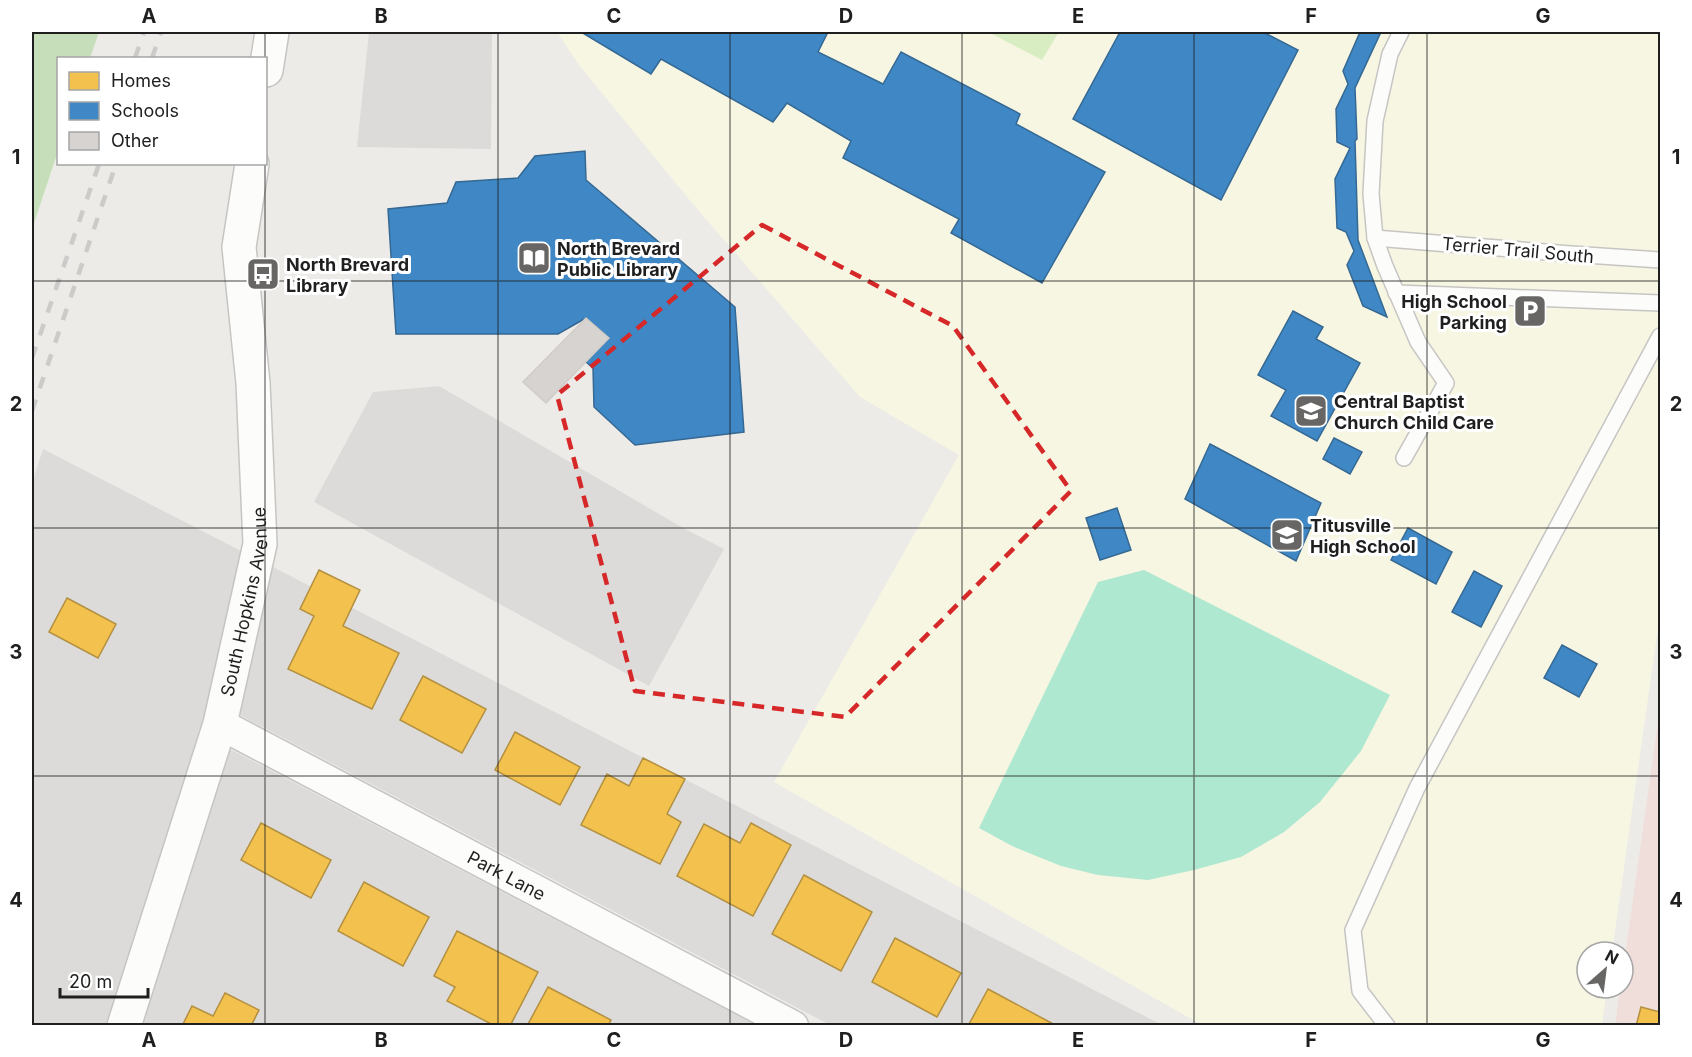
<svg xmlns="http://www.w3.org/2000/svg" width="1692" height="1057" font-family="Inter,sans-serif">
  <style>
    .residential { fill: #dcdbd9 }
    .commercial { fill: #f0dedb }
    .education { fill: #f7f6e2 }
    .grass { fill: #d9edc3 }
    .forest { fill: #c6deba }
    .pitch { fill: #afe8d0 }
    .homes { fill: #f2c14e; stroke: #b39040; stroke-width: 1.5 }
    .schools { fill: #3f88c5; stroke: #356893; stroke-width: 1.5 }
    .building { fill: #d6d3d0; stroke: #d0cdc8; stroke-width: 1.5 }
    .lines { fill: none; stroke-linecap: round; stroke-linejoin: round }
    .service-casing { stroke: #c6c5c3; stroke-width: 18 }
    .minor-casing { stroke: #c6c5c3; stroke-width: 33 }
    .tertiary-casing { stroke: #c6c5c3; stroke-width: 36 }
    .service { stroke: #fcfcfb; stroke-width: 15 }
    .minor { stroke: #fcfcfb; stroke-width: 30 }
    .tertiary { stroke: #fcfcfb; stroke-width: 33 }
    .rail { stroke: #cbcbca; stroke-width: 4.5; stroke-dasharray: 12 12; stroke-linecap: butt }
    .marked { fill: none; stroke: #d62828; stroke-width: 4.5; stroke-dasharray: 12 8; stroke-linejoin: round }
    .grid { fill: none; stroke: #1f1f1f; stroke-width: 1.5; stroke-opacity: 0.55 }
    .labels { text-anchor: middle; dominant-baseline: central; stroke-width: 6; stroke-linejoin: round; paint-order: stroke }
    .poi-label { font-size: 18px; font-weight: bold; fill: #1f1f1f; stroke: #fff; text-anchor: start }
    .street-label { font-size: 18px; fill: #1f1f1f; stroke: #fff }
    .neatline { fill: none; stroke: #1f1f1f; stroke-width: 2 }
    .grid-label { font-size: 20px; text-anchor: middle; font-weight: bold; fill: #1f1f1f }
  </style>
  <rect width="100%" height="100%" fill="#edebe7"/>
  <g class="residential">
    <path d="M369 32H492L491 149 357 147Z"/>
    <path d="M439 386 685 529 724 549 649 686 314 502 373 392Z"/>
    <path d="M43 449 243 552 205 719 198 732 201 733 108 1025 32 1026V483Z"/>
    <path d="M271 566 1162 1025H830L238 714Z"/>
    <path d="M228 748 756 1025 140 1026Z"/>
  </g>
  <path class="commercial" d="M1660 708V1025L1615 1026 1620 988H1623V970Z"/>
  <path class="education" d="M557 32H1660V614L1612 952H1587V988H1607L1602 1025H1202L774 782 959 455 860 397 692 203 579 65Z"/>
  <path class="grass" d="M988 32H1059L1042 60Z"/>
  <path class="forest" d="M32 32H99L90 58H58V151L32 229Z"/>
  <path class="pitch" d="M1144 570 1390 695 1361 751 1320 802 1284 832 1241 857 1194 870 1148 880 1098 875 1061 866 1012 846 979 828 1098 582Z"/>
  <g class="homes">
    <path d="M319 570 360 590 343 626 399 653 372 709 288 669 314 616 300 609Z"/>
    <path d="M67 598 116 624 98 658 49 632Z"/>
    <path d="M423 676 486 709 462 753 400 720Z"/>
    <path d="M515 732 580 767 560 805 495 770Z"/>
    <path d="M643 758 685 779 667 814 681 822 660 864 581 825 607 774 629 786Z"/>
    <path d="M261 823 331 860 311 898 241 860Z"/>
    <path d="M751 823 791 845 753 916 677 876 704 824 740 843Z"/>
    <path d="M804 875 872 912 841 971 772 934Z"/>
    <path d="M364 882 429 917 403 966 338 931Z"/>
    <path d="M457 931 538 972 510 1026H495L447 1001 455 987 434 976Z"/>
    <path d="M895 938 961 973 937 1017 872 982Z"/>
    <path d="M548 987 611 1020 608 1026H527Z"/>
    <path d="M988 989 1057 1026H968Z"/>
    <path d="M225 993 259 1010 251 1026H182L192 1006 213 1016Z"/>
    <path d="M1641 1007 1660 1012V1026H1636Z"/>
  </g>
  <g class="schools">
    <path d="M581 32H828L818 52 883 84 901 52 1020 114 1016 124 1105 172 1042 283 951 233 959 219 843 158 851 141 787 103 773 122 661 59 651 74Z"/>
    <path d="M1120 32H1263L1298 50 1221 200 1073 119Z"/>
    <path d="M1360 32H1381L1355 88 1357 139 1355 141 1358 240 1387 317 1363 306 1347 265 1354 251 1346 232 1337 228 1335 179 1350 148 1337 142 1336 109 1348 84 1343 71Z"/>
    <path d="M585 151 586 180 735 307 744 432 635 445 594 407 593 368 586 362 609 338 586 318 558 334H396L388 209 447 203 456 182 518 178 535 156Z"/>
    <path d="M1293 311 1323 327 1316 339 1360 363 1317 441 1271 416 1286 390 1258 375Z"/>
    <path d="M1334 438 1362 452 1350 474 1323 459Z"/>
    <path d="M1210 444 1321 503 1296 561 1185 499Z"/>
    <path d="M1117 508 1131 550 1100 560 1086 518Z"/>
    <path d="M1408 528 1452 552 1436 584 1391 560Z"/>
    <path d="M1474 571 1502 586 1481 627 1452 612Z"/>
    <path d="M1562 645 1597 664 1579 697 1544 678Z"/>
  </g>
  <path class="building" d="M586 318 609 338 546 403 523 382Z"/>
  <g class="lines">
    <g class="service-casing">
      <g id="service">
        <path d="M1401 32 1390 54 1375 121 1371 194 1375 238 1385 266 1418 342 1446 383 1404 458"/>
        <path d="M1375 238 1571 254 1660 260"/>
        <path d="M1396 293 1660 303"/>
        <path d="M1387 1026 1360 991 1353 930 1417 788 1660 336"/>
      </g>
    </g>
    <g class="minor-casing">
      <g id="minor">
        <path id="s1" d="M220 724 793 1026"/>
      </g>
    </g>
    <g class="tertiary-casing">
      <g id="tertiary">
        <path d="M266 70 272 32"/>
        <path id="s2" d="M124 1026 220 724 260 544 253 383 239 247 252 164"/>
      </g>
    </g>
    <use href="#service" class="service"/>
    <use href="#minor" class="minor"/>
    <use href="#tertiary" class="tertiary"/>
    <g class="rail">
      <path d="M135 58 144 32"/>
      <path d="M152 58 161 32"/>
      <path d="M32 358 99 164"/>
      <path d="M32 411 116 164"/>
    </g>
  </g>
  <path class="marked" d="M762 225 953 326 1071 491 845 717 635 691 557 395Z"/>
  <path class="grid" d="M265 32V58M498 32V1026M730 32V1026M962 32V1026M1194 32V1026M1427 32V1026M265 164V1026M32 281H1660M32 528H1660M32 776H1660"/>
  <defs>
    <g id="library-square" transform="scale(1.725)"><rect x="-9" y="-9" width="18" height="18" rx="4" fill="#676665" stroke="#fff"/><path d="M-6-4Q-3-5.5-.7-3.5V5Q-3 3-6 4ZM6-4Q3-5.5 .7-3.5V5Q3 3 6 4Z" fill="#fff"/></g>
    <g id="bus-square" transform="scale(1.725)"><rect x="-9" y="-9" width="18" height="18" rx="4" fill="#676665" stroke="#fff"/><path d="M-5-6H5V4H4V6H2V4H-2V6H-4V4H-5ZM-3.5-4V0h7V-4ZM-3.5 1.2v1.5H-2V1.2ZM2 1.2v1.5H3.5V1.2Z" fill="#fff"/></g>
    <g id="parking-square" transform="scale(1.725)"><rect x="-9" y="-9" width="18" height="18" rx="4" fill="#676665" stroke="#fff"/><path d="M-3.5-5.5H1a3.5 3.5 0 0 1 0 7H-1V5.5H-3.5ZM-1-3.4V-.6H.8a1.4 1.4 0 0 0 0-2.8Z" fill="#fff"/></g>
    <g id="school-square" transform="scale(1.725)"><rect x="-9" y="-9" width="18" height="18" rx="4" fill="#676665" stroke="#fff"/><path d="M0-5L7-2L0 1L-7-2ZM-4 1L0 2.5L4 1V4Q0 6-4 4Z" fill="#fff"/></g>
  </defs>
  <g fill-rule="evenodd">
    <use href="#library-square" x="534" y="258"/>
    <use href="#bus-square" x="263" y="274"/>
    <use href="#parking-square" x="1530" y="311"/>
    <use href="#school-square" x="1311" y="411"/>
    <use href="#school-square" x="1287" y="535"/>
  </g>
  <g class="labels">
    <g class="poi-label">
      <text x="557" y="248">North Brevard<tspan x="557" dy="21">Public Library</tspan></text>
      <text x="286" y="264">North Brevard<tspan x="286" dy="21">Library</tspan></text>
      <text x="1507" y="301" text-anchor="end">High School<tspan x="1507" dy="21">Parking</tspan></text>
      <text x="1334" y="401">Central Baptist<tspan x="1334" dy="21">Church Child Care</tspan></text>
      <text x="1310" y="525">Titusville<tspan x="1310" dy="21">High School</tspan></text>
    </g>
    <g class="street-label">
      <text transform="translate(1518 250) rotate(5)">Terrier Trail South</text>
      <text stroke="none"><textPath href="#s2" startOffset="442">South Hopkins Avenue</textPath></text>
      <text stroke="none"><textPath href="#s1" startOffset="324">Park Lane</textPath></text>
    </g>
  </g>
  <rect width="1692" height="1057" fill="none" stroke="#ffffff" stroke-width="66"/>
  <rect x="57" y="57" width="210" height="108" fill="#ffffff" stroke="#a5a5a5" stroke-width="1.5"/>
  <rect x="69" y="72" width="30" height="18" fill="#f2c14e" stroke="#a5a5a5" stroke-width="1.5"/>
  <text x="111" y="87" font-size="18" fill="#1f1f1f">Homes</text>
  <rect x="69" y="102" width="30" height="18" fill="#3f88c5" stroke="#a5a5a5" stroke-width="1.5"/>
  <text x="111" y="117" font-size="18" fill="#1f1f1f">Schools</text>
  <rect x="69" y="132" width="30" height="18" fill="#d6d3d0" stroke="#a5a5a5" stroke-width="1.5"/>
  <text x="111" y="147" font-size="18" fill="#1f1f1f">Other</text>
  <g transform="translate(1605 970) rotate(28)"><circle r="28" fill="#ffffff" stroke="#a5a5a5" stroke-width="1.5"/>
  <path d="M0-4.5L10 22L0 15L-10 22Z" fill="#676665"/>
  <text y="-9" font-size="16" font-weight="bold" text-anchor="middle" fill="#1f1f1f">N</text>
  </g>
  <path d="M60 988v9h88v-9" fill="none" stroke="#1f1f1f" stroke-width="3"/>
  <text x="69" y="988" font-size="18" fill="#1f1f1f" stroke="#ffffff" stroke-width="4.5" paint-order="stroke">20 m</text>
  <rect x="33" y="33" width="1626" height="991" class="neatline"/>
  <g class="grid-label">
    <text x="149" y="23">A</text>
    <text x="381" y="23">B</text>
    <text x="614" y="23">C</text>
    <text x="846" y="23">D</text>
    <text x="1078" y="23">E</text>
    <text x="1311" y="23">F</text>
    <text x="1543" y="23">G</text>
    <text x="16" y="164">1</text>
    <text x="1676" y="164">1</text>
    <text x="16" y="411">2</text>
    <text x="1676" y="411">2</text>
    <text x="16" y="659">3</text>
    <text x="1676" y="659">3</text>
    <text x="16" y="907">4</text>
    <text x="1676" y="907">4</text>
    <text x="149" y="1047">A</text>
    <text x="381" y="1047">B</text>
    <text x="614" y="1047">C</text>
    <text x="846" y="1047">D</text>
    <text x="1078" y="1047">E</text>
    <text x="1311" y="1047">F</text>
    <text x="1543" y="1047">G</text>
  </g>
</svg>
